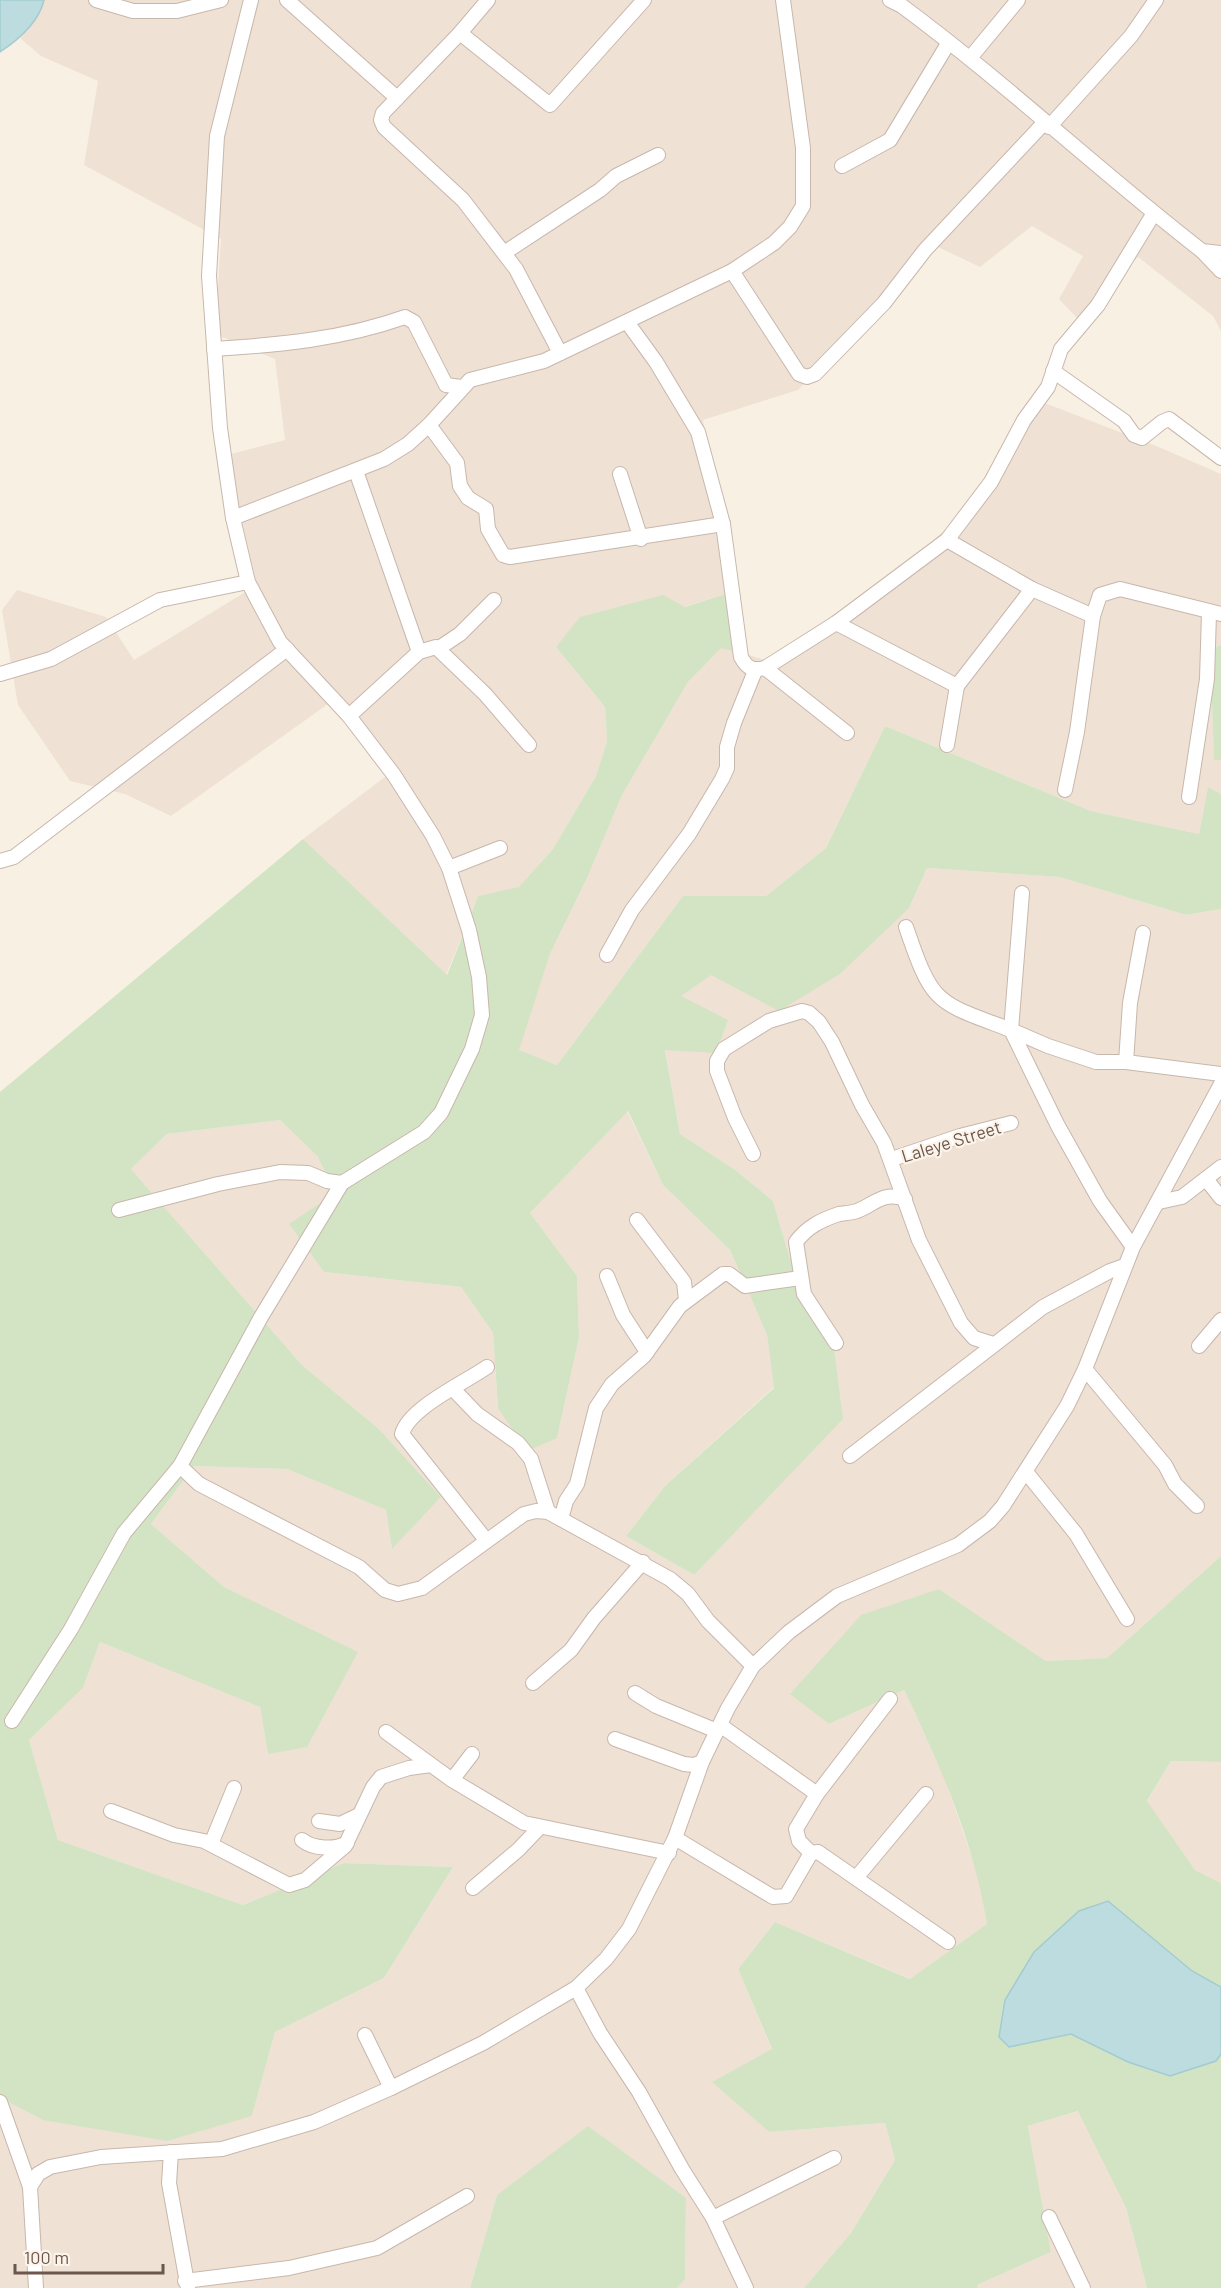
<svg xmlns="http://www.w3.org/2000/svg" width="1221" height="2288" font-family="Barlow,sans-serif">
  <style>
    .residential { fill: #efe1d4 }
    .green { fill: #d3e4c5 }
    .water { fill: #bcdcdf; stroke: #a3cbd0; stroke-width: 1.5 }
    .lines { fill: none; stroke-linecap: round; stroke-linejoin: round }
    .minor-casing { stroke: #c8b7ac; stroke-width: 16 }
    .minor { stroke: #fff; stroke-width: 14 }
    .labels { text-anchor: middle; dominant-baseline: central; stroke-width: 4.5; stroke-linejoin: round; paint-order: stroke }
    .street-label { font-size: 18px; fill: #6d574d; stroke: #fcf4ea }
  </style>
  <rect width="100%" height="100%" fill="#f9f0e4"/>
  <g class="residential">
    <path d="M44 0H1221V331L1213 316 1138 257 1077 318 1059 299 1083 256 1032 226 980 267 936 246 798 390 703 420 732 592 556 647 605 707 607 741 596 776 553 849 519 888 478 896 446 975 303 839 393 771 335 699 171 816 125 794 70 781 18 705 2 610 17 590 106 617 134 660 257 585 227 455 285 440 275 359 215 334 221 239 84 165 98 81 41 56 20 38 42 7Z"/>
    <path d="M1037 400 1161 448 1221 474V644L1210 652 1214 759 1221 760V794L1208 787 1199 834 1091 811 885 726 826 848 766 896H683L557 1065 518 1050 550 954 588 876 622 795 688 682 721 647 766 660 873 594 983 496Z"/>
    <path d="M927 868 1059 877 1186 915 1221 909V1556L1107 1658 1046 1661 939 1589 790 1693 829 1724 904 1690 941 1768 981 1883 988 1924 911 1979 775 1922 738 1969 772 2050 713 2082 769 2132 885 2123 895 2160 851 2233 804 2288H677L685 2279 686 2198 497 2195 470 2288H0V2098L43 2120 252 2116 275 2032 384 1978 453 1867 344 1863 243 1905 58 1840 29 1740 83 1688 100 1642 260 1707 268 1754 357 1652 224 1587 151 1524 194 1466 287 1469 386 1510 392 1548 441 1497 379 1429 302 1365 131 1169 167 1134 280 1120 318 1157 335 1193 290 1224 324 1272 461 1287 493 1333 498 1408 557 1438 579 1338 577 1276 530 1213 627 1111 663 1185 730 1250 767 1335 774 1387 665 1486 626 1536 694 1575 834 1349 792 1266 773 1201 734 1169 680 1134 665 1049 680 996 711 974 909 908Z"/>
    <path d="M1171 1761 1221 1762V1883L1195 1870 1147 1802Z"/>
    <path d="M1079 2111 1126 2208 1147 2288H978L977 2285 1051 2252 1028 2126Z"/>
  </g>
  <g class="green">
    <path d="M732 592 741 653 721 648 688 682 622 795 588 876 550 954 519 1050 557 1065 683 896H766L826 848 885 726 1091 811 1199 834 1208 787 1221 794V909L1186 915 1059 877 927 868 909 908 840 974 779 1011 711 975 681 996 728 1020 716 1053 665 1050 680 1134 734 1169 773 1201 792 1266 834 1349 843 1419 694 1575 626 1536 665 1486 774 1388 767 1335 730 1250 663 1185 628 1111 530 1213 577 1276 579 1338 557 1438 527 1451 498 1408 493 1333 461 1287 324 1272 289 1224 335 1193 318 1157 280 1120 167 1134 131 1169 302 1365 379 1429 441 1497 392 1549 386 1510 287 1469 194 1466 151 1524 224 1587 358 1652 307 1747 268 1754 260 1707 100 1642 83 1688 29 1740 58 1840 243 1905 344 1863 453 1867 384 1978 275 2032 252 2116 167 2141 43 2120 0 2098V1092L303 839 447 975 478 896 519 887 553 849 596 776 607 741 605 707 556 647 580 617 663 595 685 607Z"/>
    <path d="M1221 644V760H1214L1210 652Z"/>
    <path d="M1221 1556V1762L1171 1761 1147 1801 1195 1870 1221 1883V1987L1192 1971 1107 1901 1009 2047 1071 2034 1128 2062 1216 2061 1221 2054V2288H1147L1126 2208 1078 2111 1028 2126 1051 2252 977 2285 978 2288H804L851 2233 895 2160 885 2123 769 2132 712 2082 772 2049 738 1969 775 1922 910 1979 987 1924C974 1842 940 1765 904 1690L829 1724 790 1694 861 1615 939 1589 1046 1661 1107 1658Z"/>
    <path d="M588 2126 686 2198 685 2279 677 2288H470L497 2195Z"/>
  </g>
  <g class="water">
    <path d="M0 0H44C39 22 18 40 0 52Z"/>
    <path d="M1108 1901 1192 1971 1221 1987V2054L1216 2061 1170 2076 1128 2062 1071 2034 1009 2047 999 2037 1005 2000 1034 1952 1079 1911Z"/>
  </g>
  <g class="lines">
    <g class="minor-casing">
      <g id="minor">
        <path d="M96 0 133 11H177L221 0"/>
        <path d="M287 0 397 98"/>
        <path d="M488 0 460 33 383 113 381 120 384 127 463 200 516 269 560 353"/>
        <path d="M890 0 902 6C1006 83 1100 172 1202 251L1221 271"/>
        <path d="M460 33 550 105 644 0"/>
        <path d="M970 58 1018 0"/>
        <path d="M1049 127 1131 36 1156 0"/>
        <path d="M842 166 890 140 949 42"/>
        <path d="M1202 251 1221 253"/>
        <path d="M504 253 600 190 616 176 658 155"/>
        <path d="M732 271 799 374 807 377 815 374 884 303 925 250 1044 123"/>
        <path d="M627 322 656 362 698 432 723 524 741 657C747 668 752 671 765 668L836 623 947 540 991 482 1024 420 1048 387 1061 349 1098 305 1154 213"/>
        <path d="M214 349C280 345 343 339 405 317L414 322 446 385 461 387"/>
        <path d="M1053 371 1124 421 1134 435 1142 438 1162 422 1169 419 1221 458"/>
        <path d="M429 425 457 463 460 486 468 498 486 509 488 529 503 555 510 557 723 524"/>
        <path d="M356 471 419 652"/>
        <path d="M620 474 641 539"/>
        <path d="M233 518 384 459 408 444 429 425 470 380 544 361 732 271 774 243 790 227 803 206V148L783 0"/>
        <path d="M947 540 1032 589 1093 616"/>
        <path d="M836 623 957 686 1032 589"/>
        <path d="M439 648 460 634 494 600"/>
        <path d="M765 668 847 733"/>
        <path d="M0 674 51 659 160 600 248 582"/>
        <path d="M349 716 419 652 436 647 485 694 529 745"/>
        <path d="M947 745 957 686"/>
        <path d="M1065 790 1077 732 1093 616 1100 595 1120 589 1221 614"/>
        <path d="M1189 797 1207 679 1209 613"/>
        <path d="M0 861 14 857 287 649"/>
        <path d="M449 868 500 848"/>
        <path d="M1022 893 1011 1030 1048 1046 1096 1062H1126L1221 1074"/>
        <path d="M906 927C933 1006 935 1001 1011 1030L1058 1126 1100 1201 1133 1247"/>
        <path d="M607 955 632 910 689 834 722 779 727 768V747L734 723 755 671"/>
        <path d="M1126 1062 1130 1003 1143 933"/>
        <path d="M753 1154 735 1118 717 1071V1061L724 1049 769 1021 802 1011 809 1013 819 1022 832 1042 862 1105 884 1143 919 1240 961 1323 974 1338 993 1344"/>
        <path d="M892 1159 960 1136 1011 1123"/>
        <path d="M1206 1179 1221 1198"/>
        <path d="M1159 1202 1182 1197 1221 1167"/>
        <path d="M119 1210 218 1184 280 1172 308 1173 327 1181 342 1183"/>
        <path d="M637 1220 684 1282 686 1300"/>
        <path d="M607 1276 623 1315 647 1352"/>
        <path d="M836 1343 804 1294 796 1242C807 1227 821 1220 839 1214 845 1213 851 1213 857 1211 875 1204 883 1191 905 1199"/>
        <path d="M1199 1346 1221 1320"/>
        <path d="M1085 1369 1165 1465 1175 1484 1197 1506"/>
        <path d="M454 1390 477 1414 518 1443 531 1459 548 1512"/>
        <path d="M850 1456 1043 1307 1110 1271 1124 1266"/>
        <path d="M180 1466 199 1484 359 1567 385 1590 398 1594 422 1588 524 1514 536 1511 548 1512 670 1579 688 1594 708 1621 753 1666"/>
        <path d="M1026 1472 1076 1534 1127 1619"/>
        <path d="M561 1519 566 1501 577 1484 596 1408 612 1384 644 1356 680 1306 723 1274H729L745 1286 800 1278"/>
        <path d="M486 1540 402 1434C409 1408 464 1383 487 1367"/>
        <path d="M533 1683 571 1650 594 1618 643 1562"/>
        <path d="M635 1693 656 1706 717 1731"/>
        <path d="M12 1721 71 1629 124 1533 180 1466 261 1317 342 1183 424 1132 441 1113 472 1049 482 1015 479 977 469 930 449 868 433 836 394 775 349 716 280 642 248 582 233 518 220 428 209 276 217 136 251 0"/>
        <path d="M720 1725 817 1794 796 1829 799 1841 811 1853 818 1852 948 1942"/>
        <path d="M386 1732 452 1780 524 1823 669 1853"/>
        <path d="M615 1739 684 1764 694 1765 702 1762"/>
        <path d="M452 1780 472 1754"/>
        <path d="M817 1794 890 1699"/>
        <path d="M111 1811 174 1835 204 1841 289 1885 305 1880 345 1846 373 1787 381 1777 409 1768 431 1765"/>
        <path d="M319 1821 340 1824 359 1815"/>
        <path d="M675 1838 773 1897 786 1896 811 1853"/>
        <path d="M302 1840C313 1849 335 1850 347 1843"/>
        <path d="M211 1844 234 1788"/>
        <path d="M856 1878 926 1794"/>
        <path d="M473 1888 518 1850 540 1827"/>
        <path d="M576 1988 600 2033 639 2092 682 2169 713 2218 746 2288"/>
        <path d="M365 2035 391 2088"/>
        <path d="M0 2102 30 2187"/>
        <path d="M171 2152 169 2183 188 2288"/>
        <path d="M1049 2217 1083 2288"/>
        <path d="M713 2218 834 2158"/>
        <path d="M185 2281 289 2268 377 2248 467 2196"/>
        <path d="M36 2288 30 2187 38 2174 50 2167 101 2157 222 2149 314 2122 391 2088 483 2043 576 1988 606 1959 629 1929 675 1838 702 1762 728 1708 753 1666 789 1632 837 1596 958 1545 990 1521 1003 1506 1067 1406 1085 1369 1133 1247 1221 1084"/>
      </g>
    </g>
    <use href="#minor" class="minor"/>
  </g>
  <g class="labels">
    <g class="street-label">
      <text transform="translate(951 1141) rotate(-17)">Laleye Street</text>
    </g>
  </g>
  <path d="M15 2264v9h148v-9" fill="none" stroke="#6d574d" stroke-width="3"/>
  <text x="24" y="2264" font-size="18" fill="#6d574d" stroke="#fcf4ea" stroke-width="4.5" paint-order="stroke">100 m</text>
</svg>
